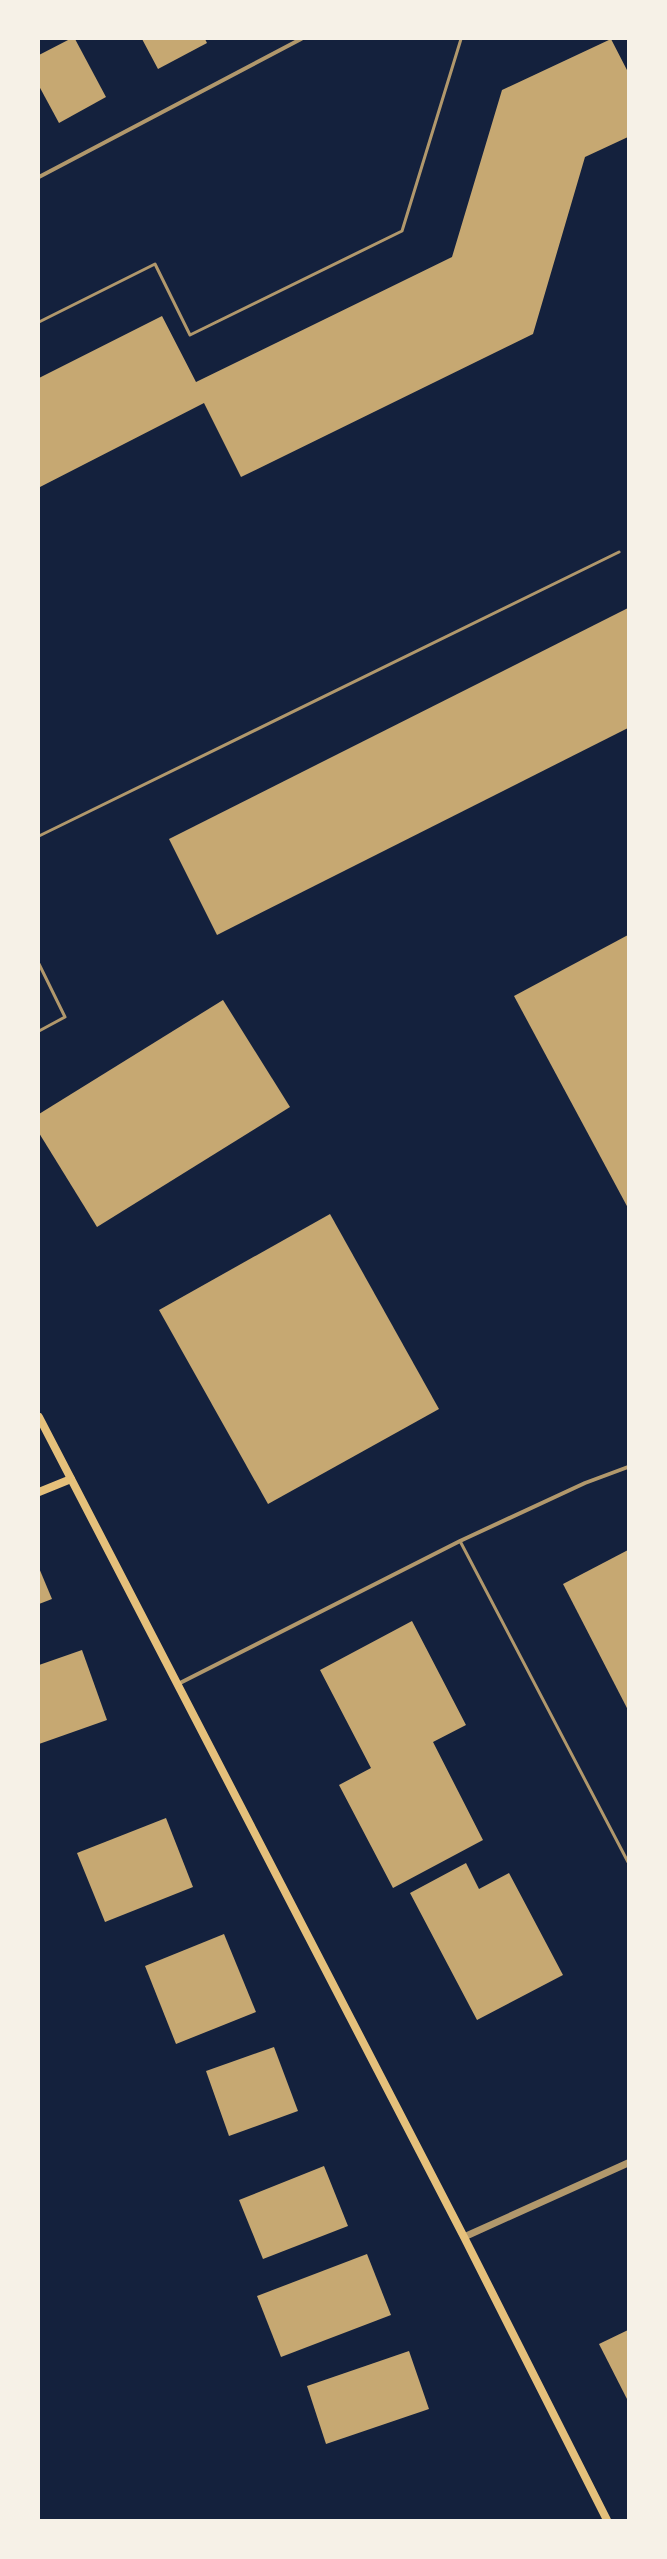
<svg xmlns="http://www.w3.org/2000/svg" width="667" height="2559" font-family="'Sofia Sans Condensed',sans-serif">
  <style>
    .building { fill: #c6a872 }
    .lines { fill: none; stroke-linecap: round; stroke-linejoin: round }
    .service { stroke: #b1986c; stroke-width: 3 }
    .minor { stroke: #b1986c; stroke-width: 4 }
    .tertiary { stroke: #b1986c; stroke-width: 7 }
    .secondary { stroke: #e5c07b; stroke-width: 8 }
  </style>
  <rect width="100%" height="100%" fill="#14213d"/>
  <g class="building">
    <path d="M70 39H75L106 97 59 123 39 86V55Z"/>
    <path d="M142 39H205L207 43 158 69Z"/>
    <path d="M611 39 628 72V137L585 157 533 334 241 477 204 403 40 487 39 378 162 316 196 382 452 257 502 90Z"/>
    <path d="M628 608V728L217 935 169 839Z"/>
    <path d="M628 935V1208L514 996Z"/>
    <path d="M223 1000 290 1107 97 1227 39 1133V1114Z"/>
    <path d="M330 1214 439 1409 268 1504 159 1310Z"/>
    <path d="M628 1550V1710L563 1584Z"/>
    <path d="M39 1568 52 1599 39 1604Z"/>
    <path d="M412 1621 466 1725 433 1742 483 1840 393 1888 339 1785 371 1768 320 1670Z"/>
    <path d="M82 1650 107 1720 39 1744V1665Z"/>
    <path d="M166 1818 193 1887 105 1922 77 1853Z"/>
    <path d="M466 1863 479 1889 509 1873 563 1975 477 2020 410 1893Z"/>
    <path d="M224 1934 256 2012 176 2044 145 1966Z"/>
    <path d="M274 2047 298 2111 229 2136 206 2071Z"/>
    <path d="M324 2166 348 2226 263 2259 239 2200Z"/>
    <path d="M367 2254 391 2315 281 2357 257 2296Z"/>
    <path d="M628 2330V2401L599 2344Z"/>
    <path d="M409 2351 429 2409 326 2444 307 2386Z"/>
  </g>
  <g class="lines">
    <g class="service">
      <path d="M39 322 155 264 190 335 402 231 461 39"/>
      <path d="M39 836 619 552"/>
      <path d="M39 964 65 1017 39 1031"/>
      <path d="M460 1541 628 1862"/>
    </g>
    <g class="minor">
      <path d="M39 177 301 39"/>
      <path d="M178 1684 460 1541 585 1483 628 1467"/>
    </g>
    <path class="tertiary" d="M464 2237 628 2163"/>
    <g class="secondary">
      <path d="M39 1417 464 2237 607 2520"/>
      <path d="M39 1492 71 1479"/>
    </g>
  </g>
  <rect width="667" height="2559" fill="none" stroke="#f6f1e7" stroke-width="80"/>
</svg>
